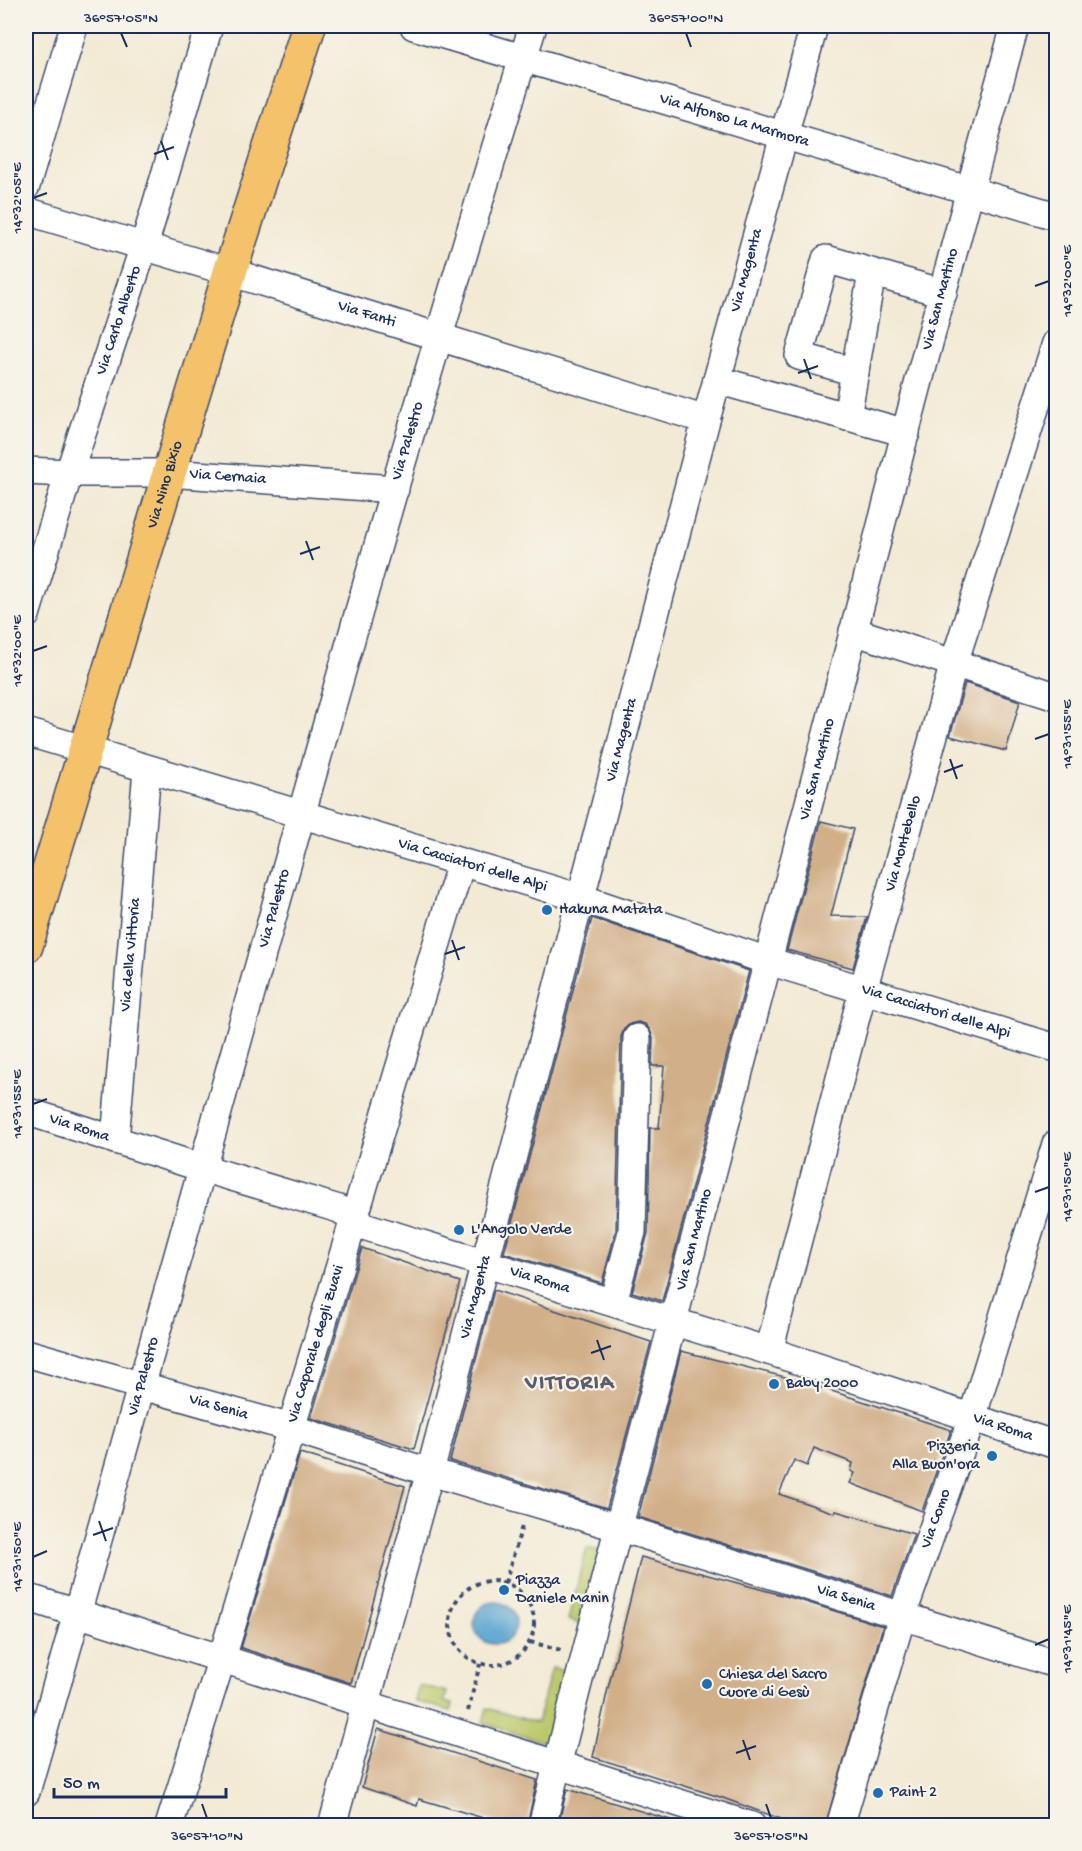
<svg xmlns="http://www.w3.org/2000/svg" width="1082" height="1851" font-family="'Gochi Hand',sans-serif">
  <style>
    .green { fill: #bcc96b; stroke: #6c7c64; stroke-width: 1.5 }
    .water { fill: #57a3cf; stroke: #396996; stroke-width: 1.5 }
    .building { fill: #d1af88 }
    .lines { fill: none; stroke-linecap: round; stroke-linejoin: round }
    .minor-casing { stroke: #3b4b70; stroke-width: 30 }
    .major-casing { stroke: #3b4b70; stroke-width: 36 }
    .path { stroke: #3b4b70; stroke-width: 4; stroke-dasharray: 4.5 4.5; stroke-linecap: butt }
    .minor { stroke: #fff; stroke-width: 27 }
    .major { stroke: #f4c26a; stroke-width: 33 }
    .ticks { fill: none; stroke: #1b2f5e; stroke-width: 2 }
    .poi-dot { fill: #1f6fb2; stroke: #f7f3e8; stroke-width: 2 }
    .labels { text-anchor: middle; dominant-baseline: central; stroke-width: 4.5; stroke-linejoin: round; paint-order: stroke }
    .street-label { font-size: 16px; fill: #1b2f5e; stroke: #f7f3e8 }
    .poi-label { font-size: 16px; fill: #1b2f5e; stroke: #f7f3e8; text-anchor: start }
    .district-label { font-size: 22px; font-weight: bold; letter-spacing: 1.5px; fill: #5b5c6d; stroke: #f7f3e8 }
    .neatline { fill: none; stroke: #1b2f5e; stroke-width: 2 }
    .ticks-label { font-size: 15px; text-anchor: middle; fill: #1b2f5e }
  </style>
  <rect width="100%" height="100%" fill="#f7f3e8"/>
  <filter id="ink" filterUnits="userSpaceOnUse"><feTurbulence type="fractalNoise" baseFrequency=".0167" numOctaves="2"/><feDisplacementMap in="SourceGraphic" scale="12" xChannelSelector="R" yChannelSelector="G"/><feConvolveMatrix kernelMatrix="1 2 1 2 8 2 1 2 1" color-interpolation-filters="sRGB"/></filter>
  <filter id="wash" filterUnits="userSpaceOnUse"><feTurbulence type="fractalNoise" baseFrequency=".008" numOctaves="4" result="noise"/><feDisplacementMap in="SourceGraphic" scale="24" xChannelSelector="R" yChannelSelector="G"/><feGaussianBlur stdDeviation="1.35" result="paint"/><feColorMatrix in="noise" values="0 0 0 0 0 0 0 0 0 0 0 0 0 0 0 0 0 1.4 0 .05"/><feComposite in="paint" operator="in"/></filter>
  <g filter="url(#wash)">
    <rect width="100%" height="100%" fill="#f2ead4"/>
    <g class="green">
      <path d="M587 1548 601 1551 582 1624 568 1620Z"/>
      <path d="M552 1668 567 1671 547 1743 483 1723 487 1708 537 1723Z"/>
      <path d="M419 1685 447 1692 444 1702 453 1704 451 1711 415 1701Z"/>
    </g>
    <circle class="water" cx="495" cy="1623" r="21"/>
    <g id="blocks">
      <g class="building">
        <path d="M965 683 1020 701 1006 751 950 736Z"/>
        <path d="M821 821 853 829 831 916 867 917 853 968 787 950Z"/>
        <path d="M592 918 749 971 662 1301 632 1292 648 1233 650 1128H659L664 1066H652L653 1038 650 1030 645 1024 638 1022 630 1024 624 1029 621 1037 616 1230 602 1283 504 1253Z"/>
        <path d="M362 1248 460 1282 414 1449 311 1418Z"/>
        <path d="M494 1290 651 1342 607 1508 450 1461Z"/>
        <path d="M681 1351 801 1381 951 1430 922 1511 850 1483 855 1473 851 1471 853 1463 814 1448 807 1466 794 1460 779 1494 835 1513 836 1511 914 1534 892 1596 638 1517Z"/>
        <path d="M300 1453 405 1486 351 1683 241 1648Z"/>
        <path d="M641 1557 793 1598 883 1626 825 1826H800L723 1798 593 1757 608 1688Z"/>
        <path d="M378 1729 537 1780 527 1826H510L419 1799 417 1806 362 1787Z"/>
        <path d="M567 1789 674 1821 673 1826H558Z"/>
      </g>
    </g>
  </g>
  <g filter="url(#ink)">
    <use href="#blocks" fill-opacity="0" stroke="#3b4b70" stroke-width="1.5"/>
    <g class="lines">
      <g class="minor-casing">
        <g id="minor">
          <path id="s1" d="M414 26 1056 216"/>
          <path d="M26 186 74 26"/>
          <path id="s2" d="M26 211 230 272 706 420"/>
          <path d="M855 372 799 356 826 259 943 293"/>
          <path d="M717 380 906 433"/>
          <path d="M847 417 872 273"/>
          <path id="s3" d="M26 471 69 473H168L395 489"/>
          <path id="s4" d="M26 615 69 473 144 246 209 26"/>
          <path d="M853 631 1056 696"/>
          <path id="s5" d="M26 732 581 898 768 961 1056 1048"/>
          <path id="s6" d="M26 1111 202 1168 339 1209 367 1227 769 1351 1056 1445"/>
          <path id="s7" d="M115 1140 147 770"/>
          <path d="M613 1302 632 1232 637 1038"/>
          <path id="s8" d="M769 1351 863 990 954 663 1056 343"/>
          <path id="s9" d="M26 1353 291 1428 410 1466 637 1533 1056 1664"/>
          <path d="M26 1597 752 1826"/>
          <path id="s10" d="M26 1792C196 1204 351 611 533 26"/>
          <path id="s11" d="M169 1826 222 1658 461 863"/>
          <path id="s12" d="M332 1826 434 1457 706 420 814 26"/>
          <path id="s13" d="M542 1826C614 1535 694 1247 769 957 850 646 929 335 1015 26"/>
          <path id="s14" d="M840 1826 902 1616 972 1418 1056 1144"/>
        </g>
      </g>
      <g class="major-casing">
        <g id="major">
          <path id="s15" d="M26 946 230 272 309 26"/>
        </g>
      </g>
      <g class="path">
        <circle cx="492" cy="1623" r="42"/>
        <path d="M505 1583 523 1523"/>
        <path d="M530 1642 561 1650"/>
        <path d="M468 1711 480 1664"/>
      </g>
      <use href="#minor" class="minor"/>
      <use href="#major" class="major"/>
    </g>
  </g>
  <path class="ticks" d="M121 33 127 47M686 33 691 47M161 141 168 160M154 154 174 147M33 198 47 193M1035 286 1049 281M804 359 811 379M798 373 818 366M306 541 313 560M300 554 320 547M33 651 47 646M1035 739 1049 734M950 759 957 779M944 772 963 765M452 940 459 960M445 954 465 947M33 1104 47 1099M1035 1192 1049 1187M597 1340 604 1360M591 1353 611 1346M99 1521 106 1541M93 1535 113 1528M33 1557 47 1551M1035 1645 1049 1639M743 1740 750 1760M736 1753 756 1746M202 1804 207 1818M766 1804 771 1818"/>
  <g class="poi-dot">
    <circle cx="547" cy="910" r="6"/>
    <circle cx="459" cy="1230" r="6"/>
    <circle cx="774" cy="1384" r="6"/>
    <circle cx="992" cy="1456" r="6"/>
    <circle cx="504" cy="1590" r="6"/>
    <circle cx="707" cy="1684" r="6"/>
    <circle cx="878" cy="1793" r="6"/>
  </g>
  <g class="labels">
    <g class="street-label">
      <text stroke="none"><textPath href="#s1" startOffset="334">Via Alfonso La Marmora</textPath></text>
      <text stroke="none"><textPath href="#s12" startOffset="1610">Via Magenta</textPath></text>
      <text stroke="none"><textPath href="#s13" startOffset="1578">Via San Martino</textPath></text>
      <text stroke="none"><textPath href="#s2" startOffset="356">Via Fanti</textPath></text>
      <text stroke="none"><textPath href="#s4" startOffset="309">Via Carlo Alberto</textPath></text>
      <text stroke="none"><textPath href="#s10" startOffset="1404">Via Palestro</textPath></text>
      <text stroke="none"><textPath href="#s3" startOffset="202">Via Cernaia</textPath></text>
      <text stroke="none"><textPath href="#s15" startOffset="482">Via Nino Bixio</textPath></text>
      <text stroke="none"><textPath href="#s12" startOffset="1124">Via Magenta</textPath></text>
      <text stroke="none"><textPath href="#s13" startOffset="1092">Via San Martino</textPath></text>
      <text stroke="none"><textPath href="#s8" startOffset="525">Via Montebello</textPath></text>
      <text stroke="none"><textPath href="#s5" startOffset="466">Via Cacciatori delle Alpi</textPath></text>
      <text stroke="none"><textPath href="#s10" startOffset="918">Via Palestro</textPath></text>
      <text stroke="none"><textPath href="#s7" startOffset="186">Via della Vittoria</textPath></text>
      <text stroke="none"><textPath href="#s5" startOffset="952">Via Cacciatori delle Alpi</textPath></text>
      <text stroke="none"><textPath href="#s6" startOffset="56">Via Roma</textPath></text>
      <text stroke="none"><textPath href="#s13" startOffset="606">Via San Martino</textPath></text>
      <text stroke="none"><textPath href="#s6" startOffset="542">Via Roma</textPath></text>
      <text stroke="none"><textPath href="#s12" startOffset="548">Via Magenta</textPath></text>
      <text stroke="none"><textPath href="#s11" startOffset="504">Via Caporale degli Zuavi</textPath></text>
      <text stroke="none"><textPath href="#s10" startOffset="432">Via Palestro</textPath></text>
      <text stroke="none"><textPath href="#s9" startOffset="200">Via Senia</textPath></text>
      <text stroke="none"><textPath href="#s6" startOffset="1028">Via Roma</textPath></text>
      <text stroke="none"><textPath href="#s14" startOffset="322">Via Como</textPath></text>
      <text stroke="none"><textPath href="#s9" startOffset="856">Via Senia</textPath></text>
    </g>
    <g class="poi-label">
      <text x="559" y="910">Hakuna Matata</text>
      <text x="471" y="1230">L'Angolo Verde</text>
      <text x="786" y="1384">Baby 2000</text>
      <text x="980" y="1447" text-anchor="end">Pizzeria<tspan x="980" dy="18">Alla Buon'ora</tspan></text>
      <text x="516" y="1581">Piazza<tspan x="516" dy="18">Daniele Manin</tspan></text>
      <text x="719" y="1675">Chiesa del Sacro<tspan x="719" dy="18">Cuore di Gesù</tspan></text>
      <text x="890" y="1793">Paint 2</text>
    </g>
    <g class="district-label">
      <text x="570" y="1384">VITTORIA</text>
    </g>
  </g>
  <rect width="1082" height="1851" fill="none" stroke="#f7f3e8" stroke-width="66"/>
  <path d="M54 1788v9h172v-9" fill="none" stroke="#1b2f5e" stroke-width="3"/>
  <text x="63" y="1788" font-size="18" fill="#1b2f5e" stroke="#f7f3e8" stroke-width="4.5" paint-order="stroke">50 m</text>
  <rect x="33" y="33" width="1016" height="1785" class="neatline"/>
  <g class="ticks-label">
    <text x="121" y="22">36°57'05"N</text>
    <text x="686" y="22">36°57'00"N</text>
    <text transform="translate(16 198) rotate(-90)" y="5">14°32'05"E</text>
    <text transform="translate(1066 281) rotate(-90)" y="5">14°32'00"E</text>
    <text transform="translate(16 651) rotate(-90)" y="5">14°32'00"E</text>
    <text transform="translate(1066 734) rotate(-90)" y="5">14°31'55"E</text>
    <text transform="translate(16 1104) rotate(-90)" y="5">14°31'55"E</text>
    <text transform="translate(1066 1187) rotate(-90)" y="5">14°31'50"E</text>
    <text transform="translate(16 1557) rotate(-90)" y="5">14°31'50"E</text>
    <text transform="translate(1066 1639) rotate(-90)" y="5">14°31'45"E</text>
    <text x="207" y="1840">36°57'10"N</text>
    <text x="771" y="1840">36°57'05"N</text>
  </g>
</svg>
